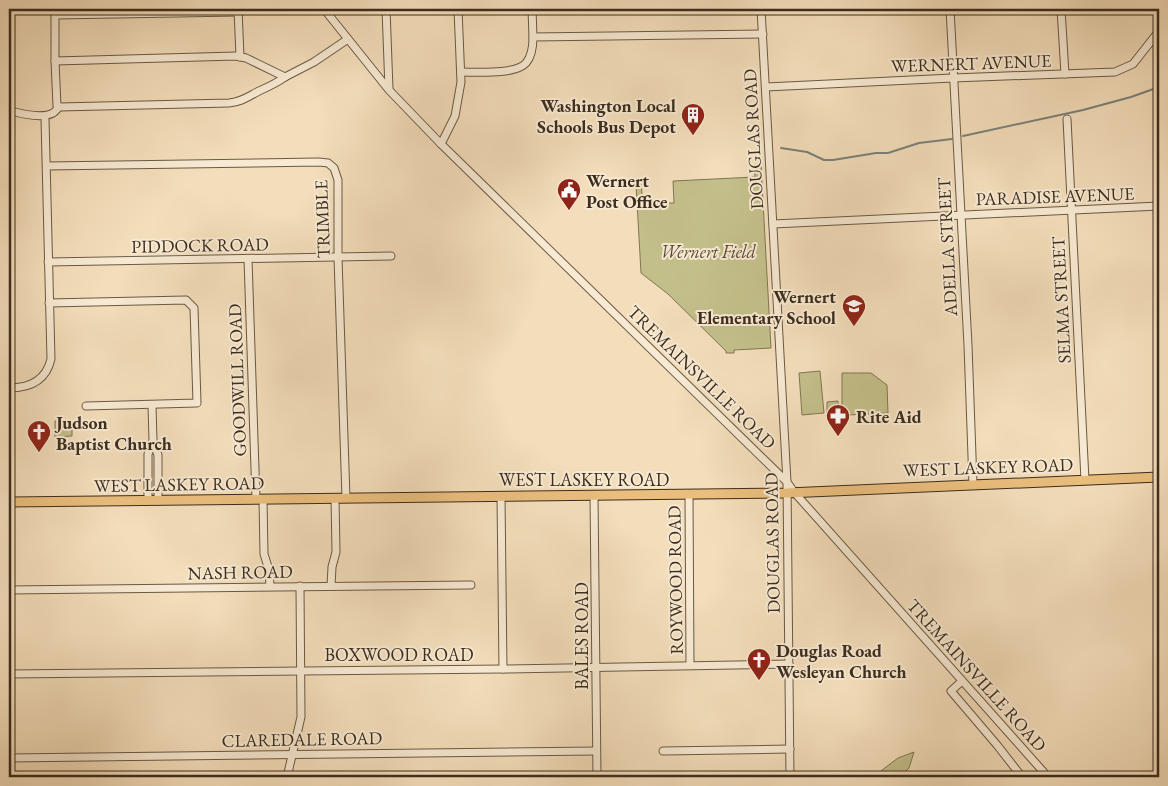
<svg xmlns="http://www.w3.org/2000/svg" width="1168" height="786" font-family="'EB Garamond',serif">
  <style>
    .green { fill: #c3bf8a; stroke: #807654 }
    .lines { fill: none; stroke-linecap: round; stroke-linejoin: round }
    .stream { stroke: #79817c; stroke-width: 2 }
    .minor-casing { stroke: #6a5945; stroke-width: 9 }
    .major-casing { stroke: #3c2d1e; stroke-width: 11 }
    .minor { stroke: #f7e9d2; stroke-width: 7 }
    .major { stroke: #eabe7d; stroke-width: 9 }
    .labels { text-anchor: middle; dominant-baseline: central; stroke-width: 4; stroke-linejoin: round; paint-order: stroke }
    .street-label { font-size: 18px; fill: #3c2d1e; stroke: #f7e9d2 }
    .poi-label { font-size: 18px; font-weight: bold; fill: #3c2d1e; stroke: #f7e9d2; text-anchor: start }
    .park-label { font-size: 18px; font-style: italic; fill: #574a34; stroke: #f7e9d2 }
  </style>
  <rect width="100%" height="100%" fill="#f3ddba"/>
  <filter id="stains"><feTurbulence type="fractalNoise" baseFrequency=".004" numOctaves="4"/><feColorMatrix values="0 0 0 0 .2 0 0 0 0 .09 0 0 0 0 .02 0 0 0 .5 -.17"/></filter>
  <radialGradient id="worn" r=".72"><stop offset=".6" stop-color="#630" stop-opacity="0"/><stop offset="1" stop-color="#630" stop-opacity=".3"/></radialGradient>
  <g class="green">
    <path d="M754 165H761L771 348 734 350V353H726V351L668 294 641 273 636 184H641L643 203H674L673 181 755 177Z"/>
    <path d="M820 371 824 413 802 415 799 373Z"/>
    <path d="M842 373H871L887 385 888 413 848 415 842 408Z"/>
    <path d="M838 401 839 418 827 419V402Z"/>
    <path d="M55 421H72V436L55 437Z"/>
    <path d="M914 752 909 768 900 777H873L898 758Z"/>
  </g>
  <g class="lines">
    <g class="stream">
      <path d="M963 136 1083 110 1131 97 1159 87"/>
      <path d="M781 148 807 152 824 160H833L876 153H888L919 143 952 139"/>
    </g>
    <g class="minor-casing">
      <g id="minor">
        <path d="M55 9V61L236 56 246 58 285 77 314 62 348 39"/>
        <path d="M238 9 240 57"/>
        <path d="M324 9 389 90 441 144 787 482 794 492 1048 777"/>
        <path d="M386 9 389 89"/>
        <path d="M532 9 533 37"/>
        <path d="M761 9 787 482 790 777"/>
        <path d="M950 9 968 345 973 484"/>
        <path d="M1061 9 1065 74"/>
        <path d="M55 15 238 12"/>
        <path d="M9 29 11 9"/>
        <path d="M55 61 57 106 59 107 229 103C242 102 249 96 259 91 268 87 277 83 285 77"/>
        <path d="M461 72C477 72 515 75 526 63 532 56 533 45 533 37L763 34"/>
        <path d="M766 87 953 78 1115 72 1133 64 1159 31"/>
        <path d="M9 106 11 111C22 114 42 119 53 113 55 112 57 109 59 107"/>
        <path d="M1067 119 1085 480"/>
        <path d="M441 144 455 116 461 82 458 9"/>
        <path d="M47 166 319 162 328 163 334 168 338 180V258L346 498"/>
        <path d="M773 224 1159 206"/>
        <path d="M248 259 256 499"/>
        <path d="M48 262 391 256"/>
        <path d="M49 303 186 300 194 308 197 403 86 406"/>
        <path d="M9 388C29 388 46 381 51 359L45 119"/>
        <path d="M152 405 153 441 158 455V501"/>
        <path d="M594 495 597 777"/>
        <path d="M689 495 690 665"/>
        <path d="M501 496 503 669"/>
        <path d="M263 499 264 554 269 570 270 586"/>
        <path d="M148 501V454L153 441"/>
        <path d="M331 586 332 567 336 552 335 498"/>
        <path d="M9 590 471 585"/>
        <path d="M9 674 503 669 789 664"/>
        <path d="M962 681 951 691 997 745 1022 777"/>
        <path d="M663 751 790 749"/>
        <path d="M9 758 596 751"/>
        <path d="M287 777 301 717 300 586"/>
      </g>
    </g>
    <g class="major-casing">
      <path id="major" d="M9 502 787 493 1159 477"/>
    </g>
    <use href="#minor" class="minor"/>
    <use href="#major" class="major"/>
  </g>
  <defs>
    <g id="building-pin" transform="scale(1.25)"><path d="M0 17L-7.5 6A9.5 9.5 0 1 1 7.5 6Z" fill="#8f2418" stroke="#f7e9d2"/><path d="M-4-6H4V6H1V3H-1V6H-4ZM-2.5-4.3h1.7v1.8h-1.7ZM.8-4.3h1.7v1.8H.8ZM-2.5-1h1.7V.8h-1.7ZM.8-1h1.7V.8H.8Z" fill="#fff"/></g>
    <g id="civic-pin" transform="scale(1.25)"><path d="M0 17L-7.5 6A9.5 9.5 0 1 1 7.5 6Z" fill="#8f2418" stroke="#f7e9d2"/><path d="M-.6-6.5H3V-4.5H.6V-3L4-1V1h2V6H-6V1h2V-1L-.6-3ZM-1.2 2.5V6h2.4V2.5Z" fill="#fff"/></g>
    <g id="school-pin" transform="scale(1.25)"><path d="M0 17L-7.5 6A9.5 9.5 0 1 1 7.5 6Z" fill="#8f2418" stroke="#f7e9d2"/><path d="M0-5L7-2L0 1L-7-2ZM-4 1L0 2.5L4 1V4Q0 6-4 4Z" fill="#fff"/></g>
    <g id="pharmacy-pin" transform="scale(1.25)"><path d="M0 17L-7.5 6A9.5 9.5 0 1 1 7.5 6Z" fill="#8f2418" stroke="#f7e9d2"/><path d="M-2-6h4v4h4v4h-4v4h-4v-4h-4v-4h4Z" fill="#fff"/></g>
    <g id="church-pin" transform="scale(1.25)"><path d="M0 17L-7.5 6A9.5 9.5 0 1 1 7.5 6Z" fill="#8f2418" stroke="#f7e9d2"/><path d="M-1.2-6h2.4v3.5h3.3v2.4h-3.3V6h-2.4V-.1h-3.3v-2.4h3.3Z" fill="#fff"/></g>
  </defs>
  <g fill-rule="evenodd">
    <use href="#building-pin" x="693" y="115"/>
    <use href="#civic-pin" x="569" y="190"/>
    <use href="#school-pin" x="854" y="306"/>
    <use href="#pharmacy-pin" x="838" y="416"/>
    <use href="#church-pin" x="39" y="432"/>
    <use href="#church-pin" x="759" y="660"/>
  </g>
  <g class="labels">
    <g class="street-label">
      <text transform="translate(971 63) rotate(-2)">WERNERT AVENUE</text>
      <text transform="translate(753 139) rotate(-93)">DOUGLAS ROAD</text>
      <text transform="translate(1055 196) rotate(-2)">PARADISE AVENUE</text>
      <text transform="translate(322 219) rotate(-92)">TRIMBLE</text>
      <text transform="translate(200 245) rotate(-1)">PIDDOCK ROAD</text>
      <text transform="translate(947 247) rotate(-93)">ADELLA STREET</text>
      <text transform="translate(1061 300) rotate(-93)">SELMA STREET</text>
      <text transform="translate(702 377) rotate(44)">TREMAINSVILLE ROAD</text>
      <text transform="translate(237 380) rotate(-92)">GOODWILL ROAD</text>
      <text transform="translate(988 467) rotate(-2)">WEST LASKEY ROAD</text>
      <text x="584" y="479">WEST LASKEY ROAD</text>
      <text transform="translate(179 484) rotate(-1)">WEST LASKEY ROAD</text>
      <text transform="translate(772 543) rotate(-91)">DOUGLAS ROAD</text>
      <text transform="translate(240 572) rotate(-1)">NASH ROAD</text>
      <text transform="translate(675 580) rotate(-91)">ROYWOOD ROAD</text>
      <text transform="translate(581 636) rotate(-90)">BALES ROAD</text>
      <text x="399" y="654">BOXWOOD ROAD</text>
      <text transform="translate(977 675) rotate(48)">TREMAINSVILLE ROAD</text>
      <text transform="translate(302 739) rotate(-1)">CLAREDALE ROAD</text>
    </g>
    <g class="poi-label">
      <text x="676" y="105" text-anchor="end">Washington Local<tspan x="676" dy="21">Schools Bus Depot</tspan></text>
      <text x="586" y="180">Wernert<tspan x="586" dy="21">Post Office</tspan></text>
      <text x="836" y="296" text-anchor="end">Wernert<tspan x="836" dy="21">Elementary School</tspan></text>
      <text x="856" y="416">Rite Aid</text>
      <text x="56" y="422">Judson<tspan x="56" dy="21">Baptist Church</tspan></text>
      <text x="776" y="650">Douglas Road<tspan x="776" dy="21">Wesleyan Church</tspan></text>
    </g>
    <g class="park-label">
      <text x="708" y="251">Wernert Field</text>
    </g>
  </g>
  <rect width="1168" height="786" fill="none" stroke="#f3ddba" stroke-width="30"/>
  <rect x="10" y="10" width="1148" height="766" fill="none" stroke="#3c2d1e" stroke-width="2.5"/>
  <rect x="15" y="15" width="1138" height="756" fill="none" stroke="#3c2d1e"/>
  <rect width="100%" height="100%" filter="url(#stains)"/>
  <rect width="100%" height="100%" fill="url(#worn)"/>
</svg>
